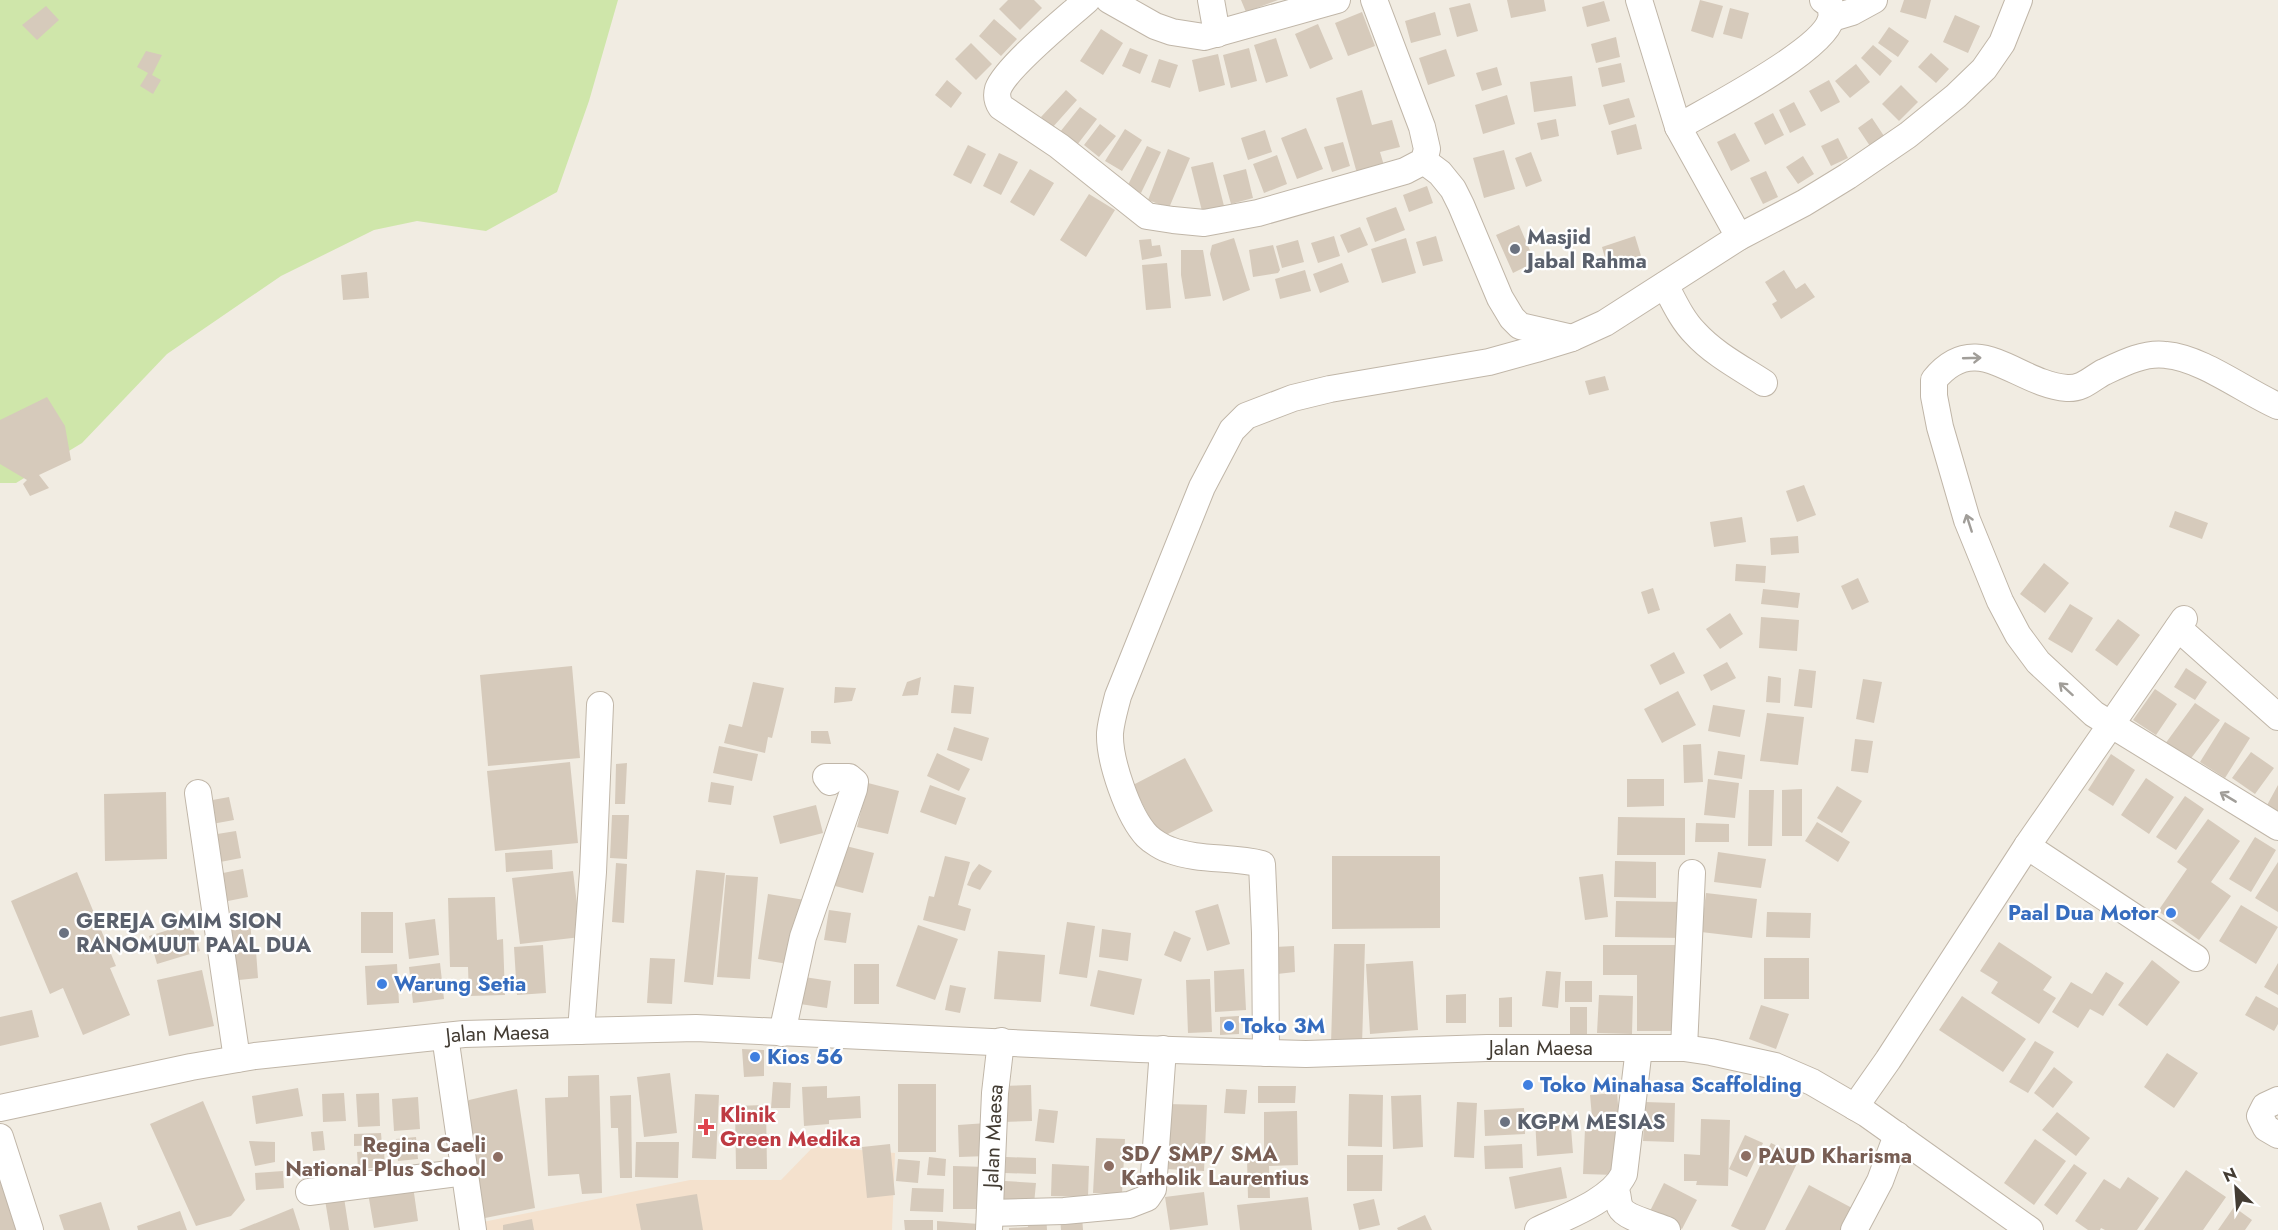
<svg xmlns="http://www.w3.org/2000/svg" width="2278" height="1230" font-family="Jost,sans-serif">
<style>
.commercial{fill:#f4e1cd}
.green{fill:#cfe6aa}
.building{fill:#d6cabb}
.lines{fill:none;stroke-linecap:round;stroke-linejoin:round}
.minor-casing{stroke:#c0b6a8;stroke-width:28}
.minor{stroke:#fff;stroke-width:26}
.oneway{stroke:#a19e99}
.worship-dot{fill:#6b7280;stroke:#fff;stroke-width:2}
.shop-dot{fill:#3f7fe0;stroke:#fff;stroke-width:2}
.health-dot{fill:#e0444e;stroke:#fff;stroke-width:2}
.education-dot{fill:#8d6e63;stroke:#fff;stroke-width:2}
.labels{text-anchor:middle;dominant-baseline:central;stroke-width:4.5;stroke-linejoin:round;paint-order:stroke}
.worship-label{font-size:21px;font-weight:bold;fill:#5b616d;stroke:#fff;text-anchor:start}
.shop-label{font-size:21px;font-weight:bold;fill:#366cbe;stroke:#fff;text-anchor:start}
.street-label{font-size:21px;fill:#433c33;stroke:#fff}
.health-label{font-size:21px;font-weight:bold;fill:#be3a42;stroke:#fff;text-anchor:start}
.education-label{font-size:21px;font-weight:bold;fill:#785e54;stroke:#fff;text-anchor:start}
</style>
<rect width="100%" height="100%" fill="#f1ece2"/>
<!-- commercial -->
<path class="commercial" d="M814,1146l81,7 -3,77h-407l-2,-8 207,-42h91z"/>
<!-- green -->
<path class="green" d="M0,0h618l-29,101 -32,91 -71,39 -69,-10 -43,9 -93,46 -114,78 -85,89 -66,40h-16z"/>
<!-- building -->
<path class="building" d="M1008,0h26l8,8 -22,22 -21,-21z
M1241,0h37l-32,12z
M1507,0h37l2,11 -35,7z
M1700,0l23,6 -10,32 -22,-7z
M1904,0h27l-5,19 -26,-7z
M1604,1l6,20 -23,6 -5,-20z
M1470,3l8,28 -21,6 -8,-29z
M46,6l13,14 -22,20 -15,-15z
M1730,8l19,5 -7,26 -19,-5z
M1362,12l13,34 -27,10 -13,-33z
M1435,12l6,23 -30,8 -6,-22z
M1955,15l25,11 -12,27 -25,-11z
M994,19l23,20 -16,17 -22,-20z
M1318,24l15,35 -23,10 -15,-35z
M1889,27l20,14 -11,16 -20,-14z
M1101,29l22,14 -20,32 -23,-14z
M1616,37l4,20 -24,6 -5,-19z
M1276,38l12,38 -22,7 -12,-38z
M971,43l21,21 -16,16 -21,-21z
M1873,45l19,16 -12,15 -19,-18z
M1130,48l18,7 -8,19 -18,-8z
M1249,48l8,33 -26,7 -8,-33z
M1446,49l9,27 -27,9 -9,-27z
M146,51l16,4 -10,20 9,5 -8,14 -13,-8 8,-13 -11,-6z
M1931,53l18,16 -13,14 -18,-16z
M1218,54l7,31 -26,7 -7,-32z
M1159,59l19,6 -8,23 -19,-6z
M1621,63l4,19 -23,5 -4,-19z
M1856,64l14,18 -20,16 -15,-17z
M1497,67l5,18 -20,6 -6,-18z
M1572,76l4,30 -42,6 -4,-30z
M947,80l15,13 -11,15 -16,-13z
M1829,80l11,22 -19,10 -12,-21z
M1901,85l17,17 -19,19 -17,-17z
M1066,90l11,10 -25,28 -11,-11z
M1362,90l10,35 20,-5 8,27 -20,5 5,17 -27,8 -22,-79z
M1507,95l8,29 -32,10 -8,-29z
M1629,98l6,19 -26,8 -6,-20z
M1794,102l12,23 -16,8 -11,-23z
M1080,107l17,12 -20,26 -17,-13z
M1773,113l11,22 -19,10 -11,-22z
M1872,118l12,18 -14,10 -12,-18z
M1556,119l3,17 -18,4 -4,-17z
M1100,124l16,12 -17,21 -15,-12z
M1636,124l6,25 -25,6 -6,-24z
M1306,128l17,41 -26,10 -16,-41z
M1125,129l17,11 -20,31 -17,-10z
M1265,130l7,22 -24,8 -7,-22z
M1735,133l15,28 -19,10 -14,-29z
M1838,138l10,20 -17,8 -10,-20z
M1343,142l7,24 -18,6 -8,-25z
M968,145l18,9 -15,30 -18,-9z
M1147,146l14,6 -20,41 -14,-6z
M1168,149l22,9 -21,50 -21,-8z
M1504,150l11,39 -31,9 -11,-40z
M1531,152l11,29 -16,6 -11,-29z
M999,153l19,9 -17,33 -18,-9z
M1277,155l10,29 -23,9 -11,-29z
M1803,156l11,18 -16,10 -12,-17z
M1213,162l11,44 -22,5 -11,-44z
M1030,169l24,14 -20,33 -24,-14z
M1246,169l7,29 -22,6 -8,-29z
M1766,171l12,26 -15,7 -13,-26z
M1427,186l6,17 -24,9 -6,-17z
M1089,194l26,16 -29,47 -26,-17z
M1396,207l9,23 -30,12 -9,-24z
M1519,225l16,37 -22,11 -17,-38z
M1360,227l8,18 -20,8 -8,-18z
M1334,236l6,20 -22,7 -7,-20z
M1436,236l7,25 -20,5 -7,-24z
M1635,236l7,23 -34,10 -6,-22z
M1234,238l16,52 -27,11 -13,-47 2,-9z
M1406,238l10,35 -34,10 -11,-34z
M1151,239l1,7 8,-1 2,11 -20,4 -3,-20z
M1298,240l6,22 -22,6 -6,-22z
M1273,245l7,25 -2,3 -25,4 -4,-27z
M1181,250h22l8,46 -26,3 -4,-24z
M1167,263l4,45 -25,2 -4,-45z
M1342,263l7,19 -29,11 -7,-19z
M1305,270l6,21 -31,8 -5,-20z
M1784,270l12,19 9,-6 10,14 -34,22 -9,-15 5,-3 -12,-19z
M367,272l2,26 -26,2 -2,-25z
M1605,376l4,14 -20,5 -4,-14z
M47,397l18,29 6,34 -32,15 10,13 -19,8 -7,-12 4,-4 -27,-16v-44z
M1804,485l12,30 -19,7 -11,-31z
M2175,511l33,12 -6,16 -33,-12z
M1742,517l4,25 -32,5 -4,-25z
M1798,536l1,17 -28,2 -1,-17z
M2044,563l25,20 -24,30 -25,-19z
M1736,564l30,2 -1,17 -30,-2z
M1858,578l11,24 -17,8 -11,-24z
M1653,588l7,22 -12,4 -7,-22z
M1763,589l37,4 -2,15 -37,-4z
M2070,604l23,14 -21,35 -24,-14z
M1730,613l13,21 -23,15 -14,-20z
M1761,617l38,3 -2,31 -38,-3z
M2118,619l22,16 -23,31 -22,-16z
M1674,652l11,21 -25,12 -10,-20z
M1727,662l9,16 -25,13 -8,-16z
M572,666l8,92 -92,8 -8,-91z
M2186,668l21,14 -12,18 -21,-13z
M1799,669l17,2 -4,37 -18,-2z
M1768,676l13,2 -1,25 -14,-1z
M921,677l-3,18 -16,1 5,-14z
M1863,679l19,3 -8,41 -18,-4z
M753,682l31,6 -12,50 -4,-1 -3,16 -41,-10 5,-19 13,3z
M954,685l20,2 -3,27 -20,-1z
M835,687l21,1 -4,13 -18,2z
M2155,689l22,15 -21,31 -23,-15z
M1678,691l18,34 -34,18 -18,-34z
M2195,703l25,17 -31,41 -24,-17z
M1713,705l32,5 -5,27 -32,-6z
M1767,713l37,4 -6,48 -38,-4z
M2225,722l25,16 -25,40 -25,-16z
M954,727l35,11 -7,23 -35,-11z
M811,731h17l3,13 -20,-1z
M1855,739l18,2 -5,32 -17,-2z
M1701,744l2,38 -19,1 -1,-38z
M719,746l39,8 -6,27 -39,-8z
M1718,751l27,4 -3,24 -28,-4z
M2251,752l23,16 -19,26 -23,-16z
M937,753l33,16 -11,22 -32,-15z
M2111,754l24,16 -22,36 -25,-16z
M1185,758l28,53 -53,27 -27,-53z
M570,762l8,81 -83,8 -8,-80z
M627,763l-2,41h-10l1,-40z
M2146,778l28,19 -25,37 -28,-19z
M1627,779h37v27l-37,1z
M1708,779l31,4 -4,35 -31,-3z
M711,782l23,4 -3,19 -23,-3z
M868,783l31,8 -11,43 -31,-7z
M930,785l36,13 -10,27 -36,-13z
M2278,785v29l-12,-7z
M1837,786l25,15 -20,32 -25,-15z
M1802,789v47h-20v-46z
M1749,790h25l-2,56h-24z
M166,792l1,67 -62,2 -1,-67z
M2185,796l19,13 -28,41 -20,-13z
M229,797l5,23 -22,4 -5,-23z
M816,805l7,28 -43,11 -7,-28z
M612,815h17l-2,44 -17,-1z
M1618,817l67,1v37h-68z
M2208,819l32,22 -29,41 20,14 -32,44 -41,-29 29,-42 -10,-7z
M1817,822l33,20 -12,20 -33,-21z
M1696,823l33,1v18h-34z
M236,831l5,27 -26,5 -4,-28z
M2255,837l21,13 -25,42 -22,-13z
M846,846l28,7 -11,40 -28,-7z
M552,850l1,19 -47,3 -1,-19z
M1718,852l48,7 -5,29 -47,-6z
M945,856l25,6 -12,43 13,4 -6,22 -42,-11 6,-24 5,1z
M1332,856h108v72l-108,1z
M1615,861l41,1v36l-42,-1z
M2278,862v50l-23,-14z
M616,863l11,1 -3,59 -12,-1z
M979,864l13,7 -12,19 -13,-5 5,-12z
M243,869l5,28 -25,5 -5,-28z
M696,870l29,3 -12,112 -29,-3z
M573,871l8,66 -61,7 -8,-66z
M77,872l39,94 -6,2 20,47 -47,20 -20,-47 -13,6 -39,-93z
M1603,874l5,43 -23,3 -6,-43z
M726,875l32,2 -8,102 -33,-2z
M1706,893l51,6 -5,39 -51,-6z
M768,894l37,6 -11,65 -36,-6z
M495,897l2,43 6,-1 2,56 -36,1 -1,-29h-18l-2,-69z
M1616,901l68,1v36l-69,-1z
M1218,904l12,40 -23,7 -12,-40z
M2241,905l37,22 -22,37 -37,-23z
M829,910l22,3 -5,30 -22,-3z
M249,912l3,31 -24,2 -3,-31z
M361,912h32v41h-32z
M1767,912l44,1 -1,25 -44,-1z
M435,919l4,36 -30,4 -4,-36z
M1067,922l28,4 -8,52 -28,-4z
M191,923l9,28 -43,13 -8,-28z
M918,925l40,14 -23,61 -39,-14z
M1102,929l29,4 -3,28 -29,-4z
M1174,931l17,7 -10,24 -17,-7z
M1999,942l53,35 -9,13 13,8 -17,26 -48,-31 7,-11 -18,-11z
M1334,944h31l-3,101 -31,-1z
M543,945l3,48 -29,2 -3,-48z
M1603,945h79l-3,86h-42v-56h-34z
M1294,946l1,26 -18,2 -2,-27z
M256,951l2,27 -29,3 -2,-27z
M998,951l47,4 -4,47 -47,-3z
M650,958l25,1 -3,45 -25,-1z
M1764,958h45v41h-45z
M2152,960l28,22 -33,44 -29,-21z
M1413,961l5,69 -48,4 -4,-70z
M440,963l4,36 -31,4 -4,-36z
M2278,963v32l-14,-8z
M397,964l2,39 -32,2 -2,-39z
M854,964h25v40h-25z
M1244,969l2,41 -31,2 -1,-41z
M202,970l12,56 -45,10 -12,-56z
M1098,970l44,9 -8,36 -44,-9z
M1546,971l15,1 -3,36 -16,-2z
M2106,972l18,11 -21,33 -13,-7 -12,19 -26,-16 19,-30 21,12z
M804,977l27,4 -4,27 -27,-4z
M1210,979l2,53 -24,1 -2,-53z
M1565,981h27v21h-27z
M950,985l16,3 -6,25 -15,-3z
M1466,994v29h-20v-28z
M1599,995l34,1 -1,38 -35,-1z
M1962,996l64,43 -23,33 -64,-42z
M2256,996l22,12v16l-4,7 -29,-16z
M1512,997v30h-13v-29z
M1761,1005l28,9 -13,35 -27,-10z
M1570,1007h17v27h-17z
M32,1010l7,27 -39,9v-29z
M1239,1016v18l-19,1v-18z
M2035,1041l19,11 -26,41 -19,-11z
M742,1049l22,1v26l-20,1z
M2167,1053l31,20 -24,35 -30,-21z
M2054,1067l19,15 -20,26 -19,-15z
M670,1073l7,60 -33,4 -7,-60z
M599,1075l3,118 -20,1 -3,-20 -31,2 -3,-78 23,-1v-21z
M773,1082l18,1 -1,25h-19z
M898,1084h38v68h-38z
M1031,1085l1,36 -30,1 -1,-36z
M827,1086v12l33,-2 1,22 -32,2v4l-25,2 -2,-39z
M1258,1086h38l-1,17h-37z
M298,1088l5,28 -47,8 -4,-28z
M517,1089l18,119 -60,12 -12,-114 6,-6z
M1226,1089l21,1 -2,24 -21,-1z
M344,1093l2,28 -23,1 -1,-28z
M379,1093l1,33 -22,1 -2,-33z
M1617,1093l2,23 -27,1 -2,-22z
M695,1094l24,1 -3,64 -24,-1z
M1349,1094l34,1 -1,52 -34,-1z
M631,1095l1,83h-12l-2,-50h-7l-1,-32z
M1421,1095l2,52 -30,2 -2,-53z
M418,1097l2,32 -26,2 -2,-32z
M203,1101l42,99 -14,16 -35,10 -46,-102z
M1457,1102l20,1 -3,55 -20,-1z
M1645,1102l30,1 -1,39 -31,-1z
M1167,1104l40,1 -3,66 -39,-2z
M766,1105l1,64h-31l-1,-63z
M1524,1108l1,26 -40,2 -1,-26z
M1039,1109l19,2 -4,32 -19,-2z
M1297,1111l1,54 -29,1 1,32h-22l-1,-40h17v-46z
M2057,1112l33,26 -14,18 -34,-26z
M1570,1115l3,38 -36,3 -2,-38z
M1701,1119l29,1 -2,66 -32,-1 1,-4h-13v-27l16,1z
M987,1123l1,33 -29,1 -1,-32z
M1585,1129l32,1 -2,45 -32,-1z
M323,1131l2,19 -12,1 -2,-19z
M381,1133l1,12 -28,1v-12z
M1745,1135l18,8 -16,34 -18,-8z
M416,1137l2,22 -20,2 -2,-22z
M1096,1138l29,1 -3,55 -29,-1z
M2035,1139l31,22 -32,44 -30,-22z
M249,1141l26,1v20l-20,4z
M636,1142h43l-1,36 -43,-1z
M1771,1143l29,14 -35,73h-25l-9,-4z
M890,1144l5,51 -28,3 -5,-51z
M1522,1144l1,24 -38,1 -1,-23z
M384,1150l1,17 -27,2 -1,-17z
M1347,1155h36l-1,36h-35z
M929,1157l17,2 -1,17 -18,-1z
M1006,1157l30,1v16l-31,-1z
M0,1159l24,71h-24z
M898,1159l22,2 -2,22 -22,-2z
M1052,1164l37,2 -1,31 -37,-1z
M2074,1164l13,9 -30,42 -13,-10z
M953,1166l34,1 -1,42h-33z
M1561,1167l6,31 -52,11 -6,-32z
M2186,1170l40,27 -23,33h-59z
M283,1171l1,17 -28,2 -1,-17z
M2128,1177l31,21 -22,32h-32l-4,-2 -1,2h-12l-13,-9 29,-42 16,10z
M1005,1181l31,2 -2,21 -31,-3z
M1664,1183l33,17 -15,29 -33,-16z
M1809,1185l43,23 -12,22h-55z
M413,1186l5,35 -44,7 -6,-35z
M912,1188l32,1 -1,23 -33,-1z
M343,1191l6,39h-19l-6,-36z
M1204,1192l4,33 -38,5 -5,-33z
M697,1194l6,36h-62l-5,-26z
M1308,1197l4,33h-72l-3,-25z
M1374,1199l6,26 -21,5 -6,-26z
M101,1202l9,28h-46l-5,-15z
M2234,1207l18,13 -7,10h-27z
M293,1208l7,22h-61z
M180,1211l7,19h-49l-1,-4z
M1046,1212l1,18h-38v-2l19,-1 -1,-14z
M1425,1215l7,15h-34l-1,-2z
M1082,1216l1,14h-22l-1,-13z
M532,1219l2,11h-31v-5z
M904,1220h29v10h-28z
M937,1221l42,3v6h-42z"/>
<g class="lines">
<defs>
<g id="minor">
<path d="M1087,0c-20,18 -81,67 -89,89 -2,7 -1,12 3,18l58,39 88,70 26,4 31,3 54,-10 147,-42 19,-10 3,-12 -5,-22 -48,-127"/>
<path d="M1109,0l46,26 17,6 32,5 133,-37"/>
<path d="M1211,0l6,34"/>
<path d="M1639,0l39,127 61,110"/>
<path d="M1832,18l20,-6 22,-12"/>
<path d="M1678,127c31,-18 145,-76 153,-108 1,-4 0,-10 -1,-14l-7,-5"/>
<path d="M1424,161l16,12 13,16 8,16 39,93 12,20 8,8 52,12"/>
<path d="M1665,285c9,17 17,35 30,48 19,21 46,35 69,50"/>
<path d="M2278,406c-34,-15 -76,-48 -112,-51 -21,-3 -43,8 -62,17 -12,6 -21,17 -37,16 -51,-4 -90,-61 -133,-8v16l6,31 27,93 33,81 18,34 20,27 56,52 184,113"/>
<path d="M2178,628l100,89"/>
<path d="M198,793l39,266"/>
<path d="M2027,846l169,112"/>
<path d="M581,1031l12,-159 7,-167"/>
<path d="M782,1033l21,-96 51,-148 1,-7 -6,-5h-23l4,5"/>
<path d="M445,1036l28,194"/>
<path d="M1684,1048l8,-175"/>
<path d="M1266,1053l-1,-120 -3,-69c-30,-8 -63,-3 -92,-14 -7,-2 -18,-9 -23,-14 -19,-20 -38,-76 -37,-103 1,-12 5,-25 8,-37l84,-209 30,-57 14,-14 47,-18 37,-9 159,-27 47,-13 36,-11 33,-15 134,-86 65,-34 44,-27 60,-41 48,-39 28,-27 18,-26 17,-43"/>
<path d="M2278,1100l-13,6 -5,10 6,12 12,7"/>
<path d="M1855,1107l33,-47 139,-214 157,-227"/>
<path id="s1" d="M0,1108l191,-41 64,-11 209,-22 232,-6 443,21 167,5 181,-6h197l27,4 64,14 37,16 55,32 163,116"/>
<path d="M0,1137l30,93"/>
<path d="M1615,1189c4,6 2,12 5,18 5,11 36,18 47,23"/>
<path d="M309,1192l156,-20"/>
<path d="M990,1213l74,-2 65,-6 18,-7 6,-9 10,-140"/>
<path id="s2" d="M989,1230l6,-137 6,-52"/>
<path d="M1538,1230c27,-13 73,-29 86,-56l15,-126"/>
<path d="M1854,1230l26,-49 17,-46"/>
</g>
</defs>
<!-- minor casing -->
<use href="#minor" class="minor-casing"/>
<!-- minor -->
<use href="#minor" class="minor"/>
</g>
<!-- one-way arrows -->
<defs><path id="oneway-shaft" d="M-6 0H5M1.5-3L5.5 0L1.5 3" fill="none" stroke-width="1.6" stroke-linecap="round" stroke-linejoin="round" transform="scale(1.5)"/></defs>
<g class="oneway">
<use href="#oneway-shaft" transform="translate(1972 358) rotate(-2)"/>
<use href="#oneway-shaft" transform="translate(1969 523) rotate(-108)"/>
<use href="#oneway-shaft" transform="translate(2066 689) rotate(-138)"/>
<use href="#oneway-shaft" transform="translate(2228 797) rotate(-149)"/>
</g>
<!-- markers -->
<g class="worship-dot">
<circle cx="1515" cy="249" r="6"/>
<circle cx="64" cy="933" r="6"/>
<circle cx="1505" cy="1122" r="6"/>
</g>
<g class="shop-dot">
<circle cx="2171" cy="913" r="6"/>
<circle cx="382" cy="984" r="6"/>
<circle cx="1229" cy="1026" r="6"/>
<circle cx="755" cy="1057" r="6"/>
<circle cx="1528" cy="1085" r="6"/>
</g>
<path class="health-dot" d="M703 1118h6v6h6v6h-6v6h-6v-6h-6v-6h6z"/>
<g class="education-dot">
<circle cx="1746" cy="1156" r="6"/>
<circle cx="498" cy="1157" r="6"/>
<circle cx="1109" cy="1166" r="6"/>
</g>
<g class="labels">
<!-- worship labels -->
<g class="worship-label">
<text x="1527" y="237">Masjid<tspan x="1527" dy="24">Jabal Rahma</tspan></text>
<text x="76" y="921">GEREJA GMIM SION<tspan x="76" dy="24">RANOMUUT PAAL DUA</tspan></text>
<text x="1517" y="1122">KGPM MESIAS</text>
</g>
<!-- shop labels -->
<g class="shop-label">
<text x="2159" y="913" text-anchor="end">Paal Dua Motor</text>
<text x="394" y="984">Warung Setia</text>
<text x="1241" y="1026">Toko 3M</text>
<text x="767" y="1057">Kios 56</text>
<text x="1540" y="1085">Toko Minahasa Scaffolding</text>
</g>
<!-- street labels -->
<g class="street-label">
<text stroke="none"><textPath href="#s1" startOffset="504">Jalan Maesa</textPath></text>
<text stroke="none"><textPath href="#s1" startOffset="1548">Jalan Maesa</textPath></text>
<text stroke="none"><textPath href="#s2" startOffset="94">Jalan Maesa</textPath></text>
</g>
<!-- health labels -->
<g class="health-label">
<text x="720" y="1115">Klinik<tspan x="720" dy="24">Green Medika</tspan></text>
</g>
<!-- education labels -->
<g class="education-label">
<text x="486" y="1145" text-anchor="end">Regina Caeli<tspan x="486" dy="24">National Plus School</tspan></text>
<text x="1121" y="1154">SD/ SMP/ SMA<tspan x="1121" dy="24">Katholik Laurentius</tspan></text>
<text x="1758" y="1156">PAUD Kharisma</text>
</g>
</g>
<!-- north arrow -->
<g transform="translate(2236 1188) rotate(335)" stroke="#ffffff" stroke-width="4.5" paint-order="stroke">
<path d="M0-4.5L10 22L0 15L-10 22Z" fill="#433c33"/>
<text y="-9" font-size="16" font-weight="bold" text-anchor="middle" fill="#433c33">N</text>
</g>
</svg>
